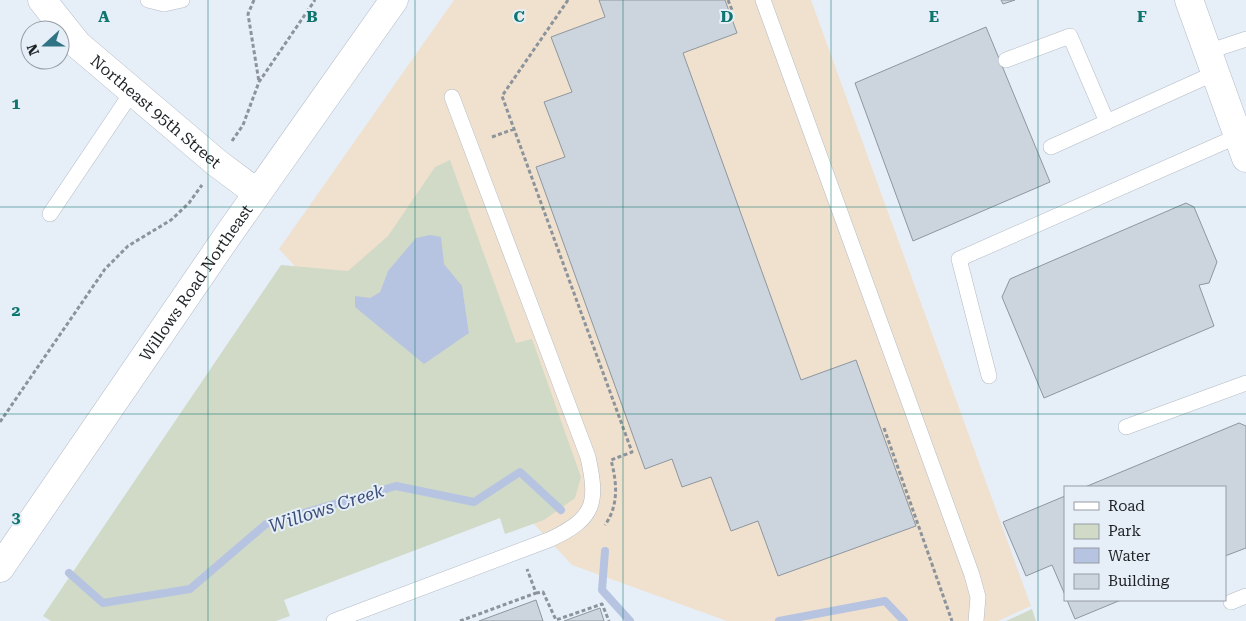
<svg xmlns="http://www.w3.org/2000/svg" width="1246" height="621" font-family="'Roboto Serif',serif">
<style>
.industrial{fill:#f0e1ce}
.green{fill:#d1dac7;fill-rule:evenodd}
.water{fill:#b6c4e1}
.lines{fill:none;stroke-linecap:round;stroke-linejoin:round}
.stream{stroke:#b6c4e1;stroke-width:8}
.building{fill:#ccd4de;stroke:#8e969f}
.service-casing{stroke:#b3bbc5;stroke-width:16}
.minor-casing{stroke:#b3bbc5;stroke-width:29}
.secondary-casing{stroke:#b3bbc5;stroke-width:29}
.path{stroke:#8d939a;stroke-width:3;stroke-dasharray:4 2.5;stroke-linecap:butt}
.service{stroke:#fff;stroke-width:15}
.minor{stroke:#fff;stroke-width:28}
.secondary{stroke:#fff;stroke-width:28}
.grid{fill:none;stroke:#0f766e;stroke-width:1;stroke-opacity:0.55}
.labels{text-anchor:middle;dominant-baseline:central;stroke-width:4;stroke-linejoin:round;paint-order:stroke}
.street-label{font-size:16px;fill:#1f2225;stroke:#e6eef8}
.water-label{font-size:18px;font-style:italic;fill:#3c4f79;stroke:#e6eef8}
.grid-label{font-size:16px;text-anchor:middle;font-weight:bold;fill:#0f766e;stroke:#e6eef8;stroke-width:4;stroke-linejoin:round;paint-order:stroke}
</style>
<rect width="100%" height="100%" fill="#e6eef8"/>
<!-- industrial -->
<path class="industrial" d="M454,0h357l220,606 -33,15h-271l-155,-56 -293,-316z"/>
<!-- green -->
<path class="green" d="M450,160l66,183 16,-4 49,138 -6,21 -31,22 -39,14 -5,-16 -216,82 6,16 -14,5h-225l-8,-5 238,-351 67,6 40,-35 47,-69zM444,264l18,23 7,46 -99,-35 10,-6 8,-21z
M1032,609l4,12h-30z"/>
<!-- water -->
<path class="water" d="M430,235l11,2 3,27 18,22 7,47 -45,31 -69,-57v-11l15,2 10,-6 8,-21 28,-33z"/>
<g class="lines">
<!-- stream -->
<path class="stream" d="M605,551l-3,39 28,31
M69,573l34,30 87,-14 76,-65 130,-38 78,16 46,-30 41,38
M779,621l106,-20 19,20"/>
</g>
<!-- building -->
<path class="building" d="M599,0h126l12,33 -54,20 118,327 55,-20 60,166 -138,50 -20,-55 -27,10 -20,-54 -29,10 -10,-28 -27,10 -109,-302 29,-10 -21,-55 28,-10 -21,-55 54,-20z
M1001,0h14l-12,4z
M986,27l64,155 -137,59 -58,-158z
M1186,203l8,4 23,55 -8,21 -10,2 15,41 -170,72 -42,-101 8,-18z
M1239,423l7,3v122l-21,8v-69h-140z
M1065,496v99l-13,-30 -26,11 -23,-54z
M536,600l7,21h-64z
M1067,600h54l-46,19z
M600,608l4,13h-40z"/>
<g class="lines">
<defs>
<path id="service" d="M148,0l16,4 18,-4
M763,0l209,575 6,22 -2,24
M1207,52l39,-13
M1006,60l64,-24 37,86
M1051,147l164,-74
M50,214l82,-122
M989,376l-30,-117 279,-123
M1126,427l120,-44
M1231,602l15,-6
M334,621l217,-82c44,-21 47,-36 37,-82l-136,-360"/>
<g id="minor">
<path id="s1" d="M42,0l36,45 139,118 40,30"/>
<path d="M1189,0l57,158"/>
</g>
<g id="secondary">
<path id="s2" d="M0,568l228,-333 166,-235"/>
</g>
</defs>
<!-- service casing -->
<use href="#service" class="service-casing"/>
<!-- minor casing -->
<use href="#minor" class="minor-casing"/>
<!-- secondary casing -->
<use href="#secondary" class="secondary-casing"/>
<!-- path -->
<path class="path" d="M254,0l-6,14 11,68
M568,0l-66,96 130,356 -21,8c6,23 8,45 -6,65
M728,0l4,10
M492,137l22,-8
M232,141l11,-16 16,-43 56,-82
M0,422l105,-153 23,-23 43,-26 18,-17 13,-18
M884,428l68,193
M536,593l7,-1 13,28 46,-16 7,17
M460,621l76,-28 -9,-24"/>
<!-- service -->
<use href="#service" class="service"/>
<!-- minor -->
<use href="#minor" class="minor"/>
<!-- secondary -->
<use href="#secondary" class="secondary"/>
</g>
<!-- grid -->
<path class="grid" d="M208,0v621M415,0v621M623,0v621M831,0v621M1038,0v621M0,207h1246M0,414h1246"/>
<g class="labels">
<!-- street labels -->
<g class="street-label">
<text stroke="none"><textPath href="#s1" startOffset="160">Northeast 95th Street</textPath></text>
<text stroke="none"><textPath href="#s2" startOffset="346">Willows Road Northeast</textPath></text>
</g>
<!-- water labels -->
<g class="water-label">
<text transform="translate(326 508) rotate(-18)">Willows Creek</text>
</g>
</g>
<g class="grid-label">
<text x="104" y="22">A</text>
<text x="312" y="22">B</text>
<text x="519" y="22">C</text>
<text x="727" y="22">D</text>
<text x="934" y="22">E</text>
<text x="1142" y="22">F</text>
<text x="16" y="109">1</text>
<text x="16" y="316">2</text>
<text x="16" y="523">3</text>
</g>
<!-- legend -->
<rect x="1064" y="486" width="162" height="115" fill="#e6eef8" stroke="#969ca4"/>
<rect x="1074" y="502" width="25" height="8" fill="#ffffff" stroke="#969ca4"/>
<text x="1108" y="511" font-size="15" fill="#1f2225">Road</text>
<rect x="1074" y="524" width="25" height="15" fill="#d1dac7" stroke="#969ca4"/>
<text x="1108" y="536" font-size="15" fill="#1f2225">Park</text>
<rect x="1074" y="548" width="25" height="15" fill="#b6c4e1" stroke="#969ca4"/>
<text x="1108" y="561" font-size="15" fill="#1f2225">Water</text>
<rect x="1074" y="574" width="25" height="15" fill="#ccd4de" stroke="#969ca4"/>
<text x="1108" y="586" font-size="15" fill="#1f2225">Building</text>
<!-- north arrow -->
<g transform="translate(45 45) rotate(249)"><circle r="24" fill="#e6eef8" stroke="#969ca4"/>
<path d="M0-4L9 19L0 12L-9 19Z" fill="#307384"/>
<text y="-8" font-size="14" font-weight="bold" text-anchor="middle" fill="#1f2225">N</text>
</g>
</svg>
